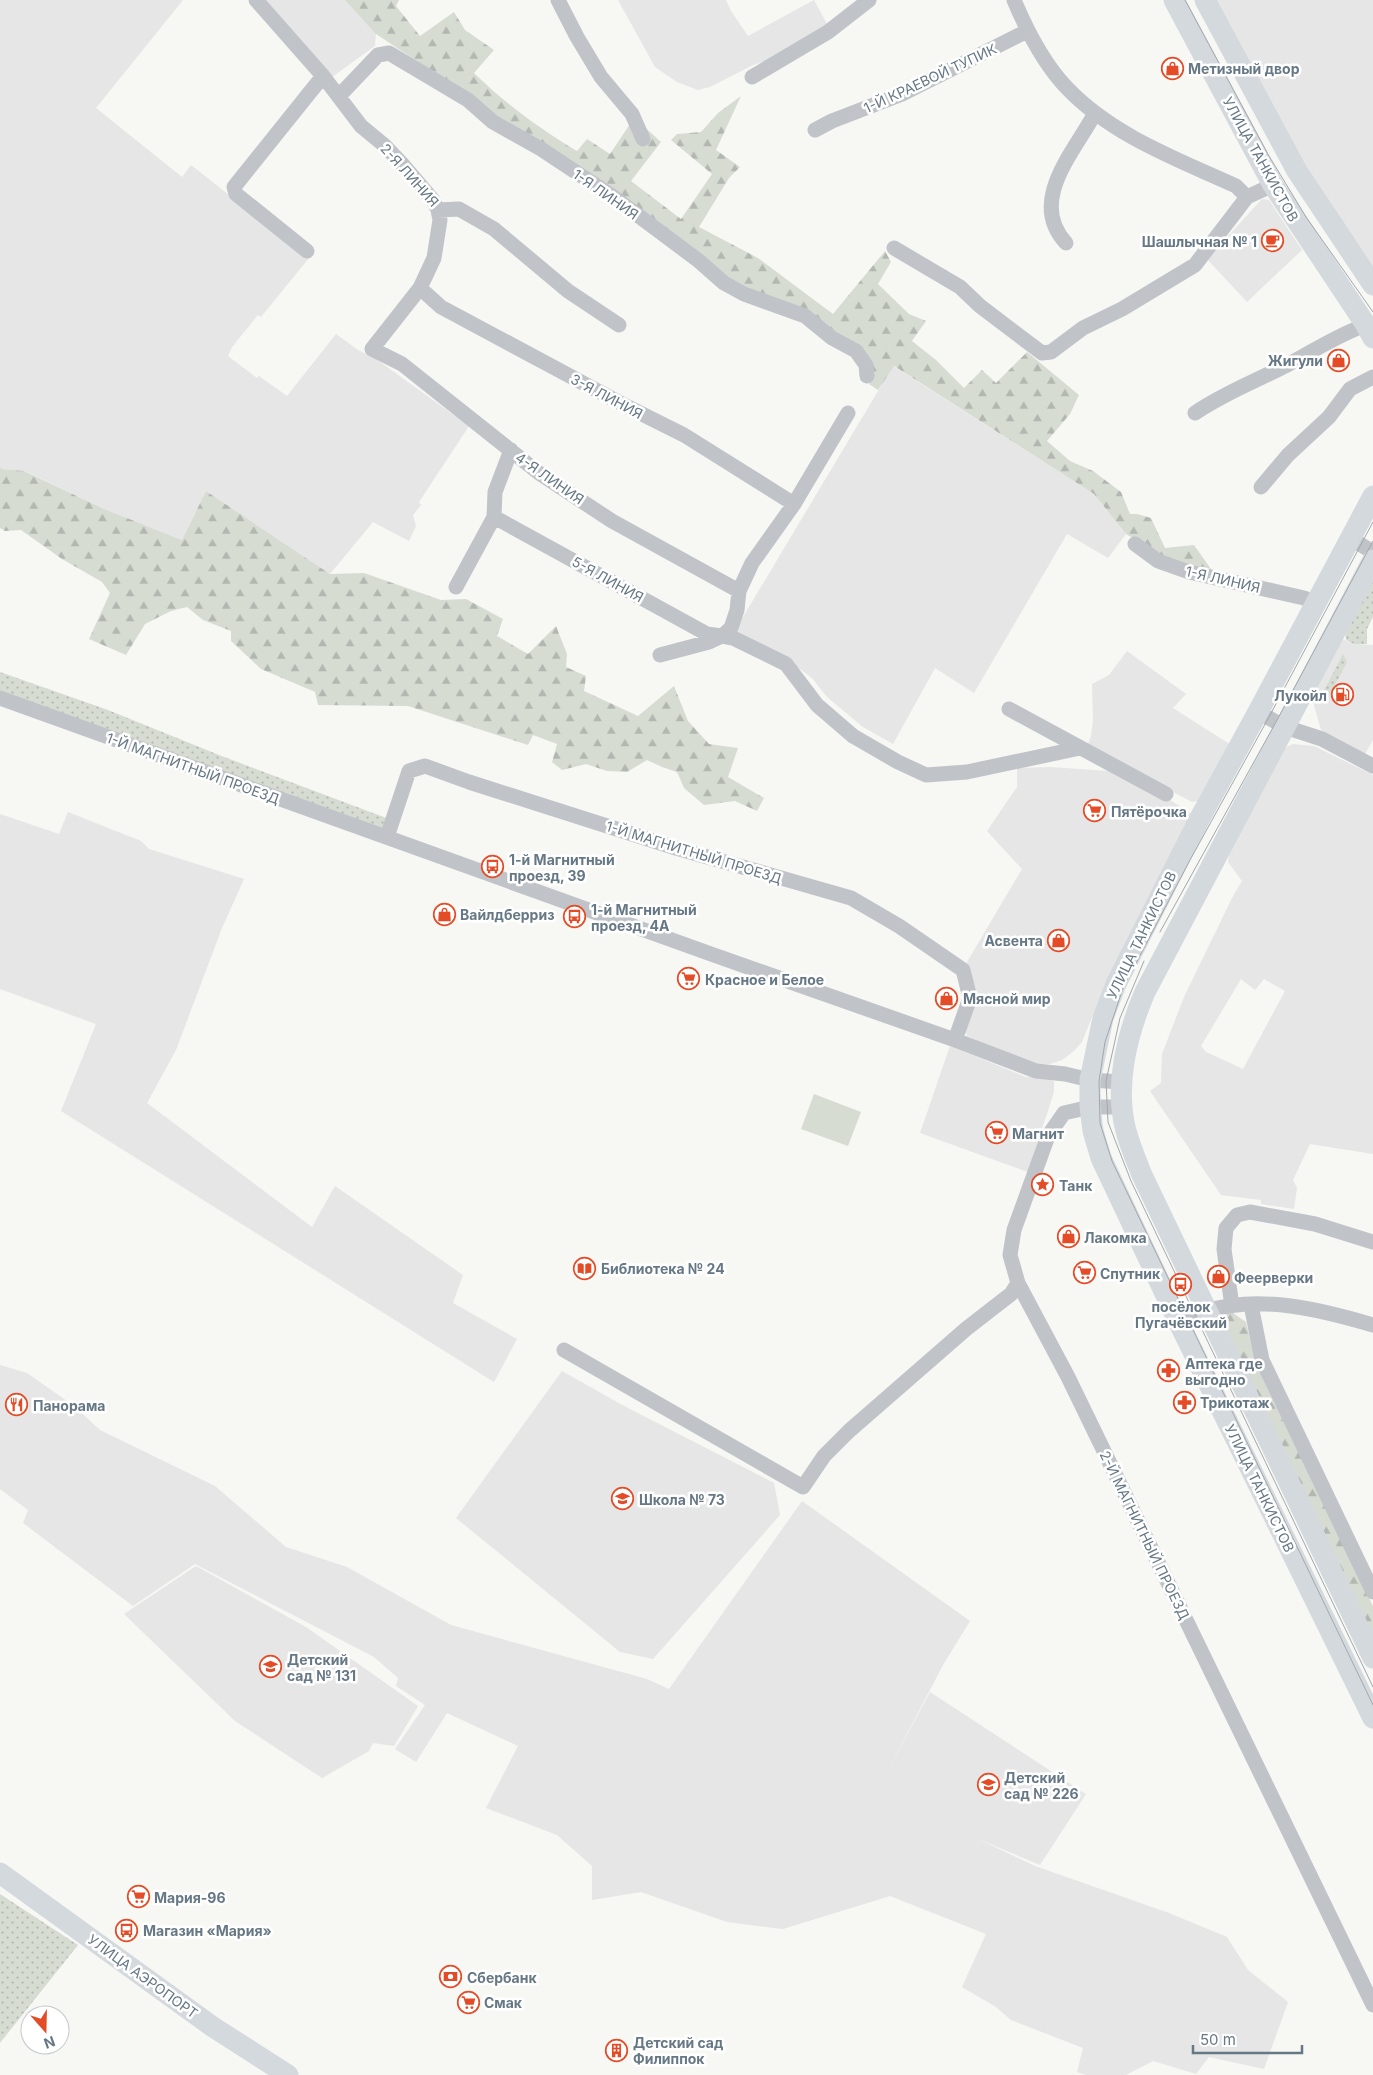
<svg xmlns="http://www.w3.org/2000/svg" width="1373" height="2075" font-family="Inter,sans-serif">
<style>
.built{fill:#e5e6e5;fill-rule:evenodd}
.grass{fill:url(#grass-dots)}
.forest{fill:url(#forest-firs)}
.green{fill:#d7dcd3}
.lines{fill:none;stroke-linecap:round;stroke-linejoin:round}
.street{stroke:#c0c4c8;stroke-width:15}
.secondary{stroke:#d4d9dd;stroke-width:21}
.tram{stroke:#a1a8ad;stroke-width:1}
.labels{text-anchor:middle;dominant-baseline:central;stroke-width:5;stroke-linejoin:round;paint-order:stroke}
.poi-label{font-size:14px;font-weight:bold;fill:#667885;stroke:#fff;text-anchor:start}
.street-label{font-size:14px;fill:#667885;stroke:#fff}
</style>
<defs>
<pattern id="grass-dots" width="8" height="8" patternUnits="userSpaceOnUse" patternTransform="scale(1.25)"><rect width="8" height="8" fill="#d7dcd3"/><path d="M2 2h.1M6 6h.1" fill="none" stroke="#b2b7b1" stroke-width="1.8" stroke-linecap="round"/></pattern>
<pattern id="forest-firs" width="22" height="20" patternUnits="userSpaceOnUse" patternTransform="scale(1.25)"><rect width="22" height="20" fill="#d7dcd3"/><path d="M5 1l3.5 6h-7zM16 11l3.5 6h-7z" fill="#b2b7b1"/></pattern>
</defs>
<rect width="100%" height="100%" fill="#f7f7f4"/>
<!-- built -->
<path class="built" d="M0,0h183l-87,108 86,69 9,-12 118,93 -48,59 -3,-2 -26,32 -4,9 29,22 2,-2 28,20 49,-62 22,16 18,9 93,67 -50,76 2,3 -8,10 3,11 -7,15 -36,-19 -43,52 -124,-83 -24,49 -80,-32 -77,-37 -23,-2 -2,-2z
M264,0h82l30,32 -1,14 -43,31z
M618,0h108l5,11 17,25 66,-36 14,26 -61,35 -14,4 -43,22 -12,3 -21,-8 -22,-15z
M1214,0h159v266l-68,-98z
M1262,199l7,1 33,50 -55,52 -40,-43z
M893,366l201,128 32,40 -18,24 -41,-24 -93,159 -39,-25 -42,76 -30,-17 -36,-30 -15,-19 -24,-18 -51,-28v-5z
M1342,639l12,5 19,1v95l-8,14 -44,-24 -9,-32z
M1127,651l59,43 -13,14 58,37 -29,55 -10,2 -105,-55 4,-11 2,-16 -1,-36 17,-9z
M1293,744l21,2 59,29v379l-63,-10 -17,36 4,8 -3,21 -33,-5v-4l-40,-5 -71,-104 11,-8 1,-29 22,-57 48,-99 10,-17 -14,-19 1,-9 57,-106zM1241,979l14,11 9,-11 21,12 -42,78 -37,-17 -5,-6z
M1050,767l59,4 55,25 28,18 -85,166 -25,62 -8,9 -12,9 -12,4 -16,2 -67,-30 -3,-9 10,-30 -7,-35 55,-93 -35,-38 30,-44v-19z
M68,812l73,29 8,8 95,30 -22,49 -46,122 -29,53 165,124 23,-41 128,89 -10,28 64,36 -23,43 -433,-271 35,-87 -96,-35v-175l59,20z
M950,1046l76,31 22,-1 6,6v10l-26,80 -108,-39z
M0,1365l27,8 47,33 26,24 115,56 71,61 61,20 104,58 196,54 22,10 133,-188 168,120 -27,44 -58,111 45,-84 156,102 -46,71 -64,-27 59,28 134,47 58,24 21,33 40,32 -24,67 -55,-12 -13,17 -43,-13 -27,14h-40l-9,-3 6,-24 -72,-28 -15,-13 -34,-20 24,-53 -96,-38 -107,33 -56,-7 -86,-30 -49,8v-34l-35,-31 -71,-27 32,-62 -71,-33 -31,49 -21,-13 30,-44 -29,-19 2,-8 -24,-21 -179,-93 -62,42 -110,-83 5,-13 -28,-21z
M562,1371l62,35 150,77 6,32 -127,144 -33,-7 -164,-134z
M196,1566l110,61 112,79 -24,40 -21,-3 -4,8 -47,27 -87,-57 -111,-107z"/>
<!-- grass -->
<path class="grass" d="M1373,580v37l-6,12v15h-13l-8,-4 -1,-9z
M1343,654l4,8 -20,38 -9,2z
M0,672l108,38 111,45 170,64 -7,10 -382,-136z
M0,1894l78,51 -78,98z"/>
<!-- forest -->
<path class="forest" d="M345,0h54l-3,6 24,30 34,-24 11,18 29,20 -20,23c33,32 65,55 103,78l10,-12 23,15 20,-30 8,-3 23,21 -30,39 50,38 31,-45 -41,-34 6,-6 24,-2 17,-19 23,-17 -25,54 24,17 -11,11 -30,49 59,31 75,56 52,-63 6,11 -13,22 31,30 17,7 -14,20 24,19 28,28 18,-18 14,13 31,-31 52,43 -9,19 -23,27 23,20 23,10 28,21 9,22h7l14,4 14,30 29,-3 17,24 -25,-4 -25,-10 -35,-21 -32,-40 -200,-128 -16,24 -9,-6 5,-10 -3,-11 -127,-75 -250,-169 -29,-26 -89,-59z
M0,467l2,2 22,2 78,37 80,32 24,-49 124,83 34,-1 77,27 25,-1 37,20 -6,17 31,18 28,-28 11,28 -1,13 20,9 -2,15 54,25 36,-30 14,35 21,23 29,4 -10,29 36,21 -7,13 -22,-10 -31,4 -20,-17 -7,-16 -15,-5 -15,-7 -20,12 -20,-1 -21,-7 -24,6 -10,-8 5,-18 -24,-9 -5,10 -120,-39 -90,-1 -3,-13 -54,-23 -30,-28v-10l-28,-11 -16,-13 -16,4 -26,13 -19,31 -37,-16 21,-46 -8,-11 -40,-23 -41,-29 -16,1 -5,-3z
M1226,1313h7l13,9 10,41 14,31 103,212v30l-151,-317z"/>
<!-- green -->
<path class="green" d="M814,1094l47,18 -13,34 -47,-17z"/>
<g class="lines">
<!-- street -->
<path class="street" d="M256,0l67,76 38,50 23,19 20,21 29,34 5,10 2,10 -6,38 -14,30 -48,61 30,15 137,109 73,48 127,70
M558,0l19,37 24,40 31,37 11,25
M1014,0c13,31 29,63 53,88 46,48 110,71 169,98l11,11
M752,77l76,-45 41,-32
M339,96l39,-41 11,-2 79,47 25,22 48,27 71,47 87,65 25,22 20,11 61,22 27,22 24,13 10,14 1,11
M815,130l17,-9 70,-27 125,-63
M438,210l21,-1 35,20 74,62 51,34
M1066,243c-39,-42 9,-92 29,-130
M894,248l66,39 20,19 62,47 9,-1 32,-24 39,-19 73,-44 52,-68 26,-12
M307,251l-71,-57 -2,-7 89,-111
M420,288l21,19 183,98 60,30 110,69
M1195,413c29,-20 61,-32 92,-48 27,-14 50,-30 79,-40
M1261,487l27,-32 41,-38 21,-28 23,-12
M494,517l213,117 15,2 9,-8 6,-18 2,-19 13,-28 42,-59 54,-91
M1350,538l23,14
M1135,544l23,17 31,11 115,26 12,5
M456,587l38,-70 1,-25 16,-42
M660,655l49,-13 13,-6 11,2 53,26 31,41 36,31 45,26 28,13 41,-3 113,-24
M0,698l711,256 244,86 81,31 29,3 25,6 32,2
M1009,709l157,85
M1258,712l27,15 37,12 51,27
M387,837l22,-66 16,-5 44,16 207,66 175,50 48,28 64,44 7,28 -15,42
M1121,1107h-31l-26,6 -16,23 -34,94 -4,25 8,28 50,94 305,628
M1251,1305l11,55 111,232
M1232,1306l-8,-57 2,-21 11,-13 13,-3 65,12 58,18
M1179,1323c9,-4 19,-9 28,-12 53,-17 115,-1 166,14
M564,1350l239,137 21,-31 25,-25 117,-102 45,-35 7,-11"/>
<!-- secondary -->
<path class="secondary" d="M1174,0l99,185 93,140 7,13
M1205,0l92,171 76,114
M1373,496l-115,216 -57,104 -85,168 -13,34 -13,62v27l3,24 8,27 78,165 194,395
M1373,560l-228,432c-18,42 -31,94 -19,139 4,15 10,29 16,44l231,483
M0,1873l213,154 75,48"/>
<!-- tram -->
<path class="tram" d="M1185,0l84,156 37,61 67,95
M1373,522l-104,195 -79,143 -67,128 -18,54 -6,39 1,42 12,38 261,544
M1160,932l116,-210 97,-181
M1144,961l-24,57 -14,63 2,41 23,59 242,506"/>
</g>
<!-- icons -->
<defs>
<symbol id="shop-ring" viewBox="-11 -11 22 22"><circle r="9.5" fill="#fff" stroke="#e44c27" stroke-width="1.5"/><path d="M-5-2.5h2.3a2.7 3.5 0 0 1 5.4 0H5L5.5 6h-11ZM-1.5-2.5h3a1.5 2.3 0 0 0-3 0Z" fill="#e44c27"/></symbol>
<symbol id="cafe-ring" viewBox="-11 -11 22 22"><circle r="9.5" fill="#fff" stroke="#e44c27" stroke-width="1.5"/><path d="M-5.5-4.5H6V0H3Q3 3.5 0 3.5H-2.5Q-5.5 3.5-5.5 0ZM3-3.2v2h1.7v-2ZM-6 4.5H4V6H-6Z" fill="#e44c27"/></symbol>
<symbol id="fuel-ring" viewBox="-11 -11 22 22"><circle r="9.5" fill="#fff" stroke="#e44c27" stroke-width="1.5"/><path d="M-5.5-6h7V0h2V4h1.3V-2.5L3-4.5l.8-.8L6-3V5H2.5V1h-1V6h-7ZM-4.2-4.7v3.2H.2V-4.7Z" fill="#e44c27"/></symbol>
<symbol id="supermarket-ring" viewBox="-11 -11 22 22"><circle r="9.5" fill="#fff" stroke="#e44c27" stroke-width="1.5"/><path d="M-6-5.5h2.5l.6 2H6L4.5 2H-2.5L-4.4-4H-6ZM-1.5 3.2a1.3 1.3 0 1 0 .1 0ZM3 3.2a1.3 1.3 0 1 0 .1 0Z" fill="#e44c27"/></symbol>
<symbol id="bus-ring" viewBox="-11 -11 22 22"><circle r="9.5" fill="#fff" stroke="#e44c27" stroke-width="1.5"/><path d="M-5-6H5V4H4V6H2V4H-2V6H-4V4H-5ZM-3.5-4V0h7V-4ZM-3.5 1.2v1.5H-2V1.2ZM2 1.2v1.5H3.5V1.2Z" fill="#e44c27"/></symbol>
<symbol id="sight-ring" viewBox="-11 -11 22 22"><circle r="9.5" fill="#fff" stroke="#e44c27" stroke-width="1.5"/><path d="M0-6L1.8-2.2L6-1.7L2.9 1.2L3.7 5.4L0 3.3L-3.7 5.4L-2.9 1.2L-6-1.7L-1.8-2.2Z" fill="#e44c27"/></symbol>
<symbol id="library-ring" viewBox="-11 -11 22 22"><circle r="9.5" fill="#fff" stroke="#e44c27" stroke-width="1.5"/><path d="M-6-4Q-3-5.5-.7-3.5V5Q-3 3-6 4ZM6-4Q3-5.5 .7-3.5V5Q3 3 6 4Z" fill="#e44c27"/></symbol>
<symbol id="pharmacy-ring" viewBox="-11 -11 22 22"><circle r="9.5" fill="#fff" stroke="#e44c27" stroke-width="1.5"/><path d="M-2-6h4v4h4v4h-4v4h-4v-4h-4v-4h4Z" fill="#e44c27"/></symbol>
<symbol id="restaurant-ring" viewBox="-11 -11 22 22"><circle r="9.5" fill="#fff" stroke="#e44c27" stroke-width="1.5"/><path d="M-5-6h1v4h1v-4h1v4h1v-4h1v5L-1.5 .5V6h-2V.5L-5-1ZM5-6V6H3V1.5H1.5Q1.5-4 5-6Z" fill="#e44c27"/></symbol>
<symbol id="school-ring" viewBox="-11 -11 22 22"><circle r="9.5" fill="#fff" stroke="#e44c27" stroke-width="1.5"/><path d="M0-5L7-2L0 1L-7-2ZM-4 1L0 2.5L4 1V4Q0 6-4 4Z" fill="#e44c27"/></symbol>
<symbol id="bank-ring" viewBox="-11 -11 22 22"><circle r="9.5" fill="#fff" stroke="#e44c27" stroke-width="1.5"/><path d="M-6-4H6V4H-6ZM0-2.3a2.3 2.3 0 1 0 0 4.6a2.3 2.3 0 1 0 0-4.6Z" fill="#e44c27"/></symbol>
<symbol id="building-ring" viewBox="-11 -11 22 22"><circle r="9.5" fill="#fff" stroke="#e44c27" stroke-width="1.5"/><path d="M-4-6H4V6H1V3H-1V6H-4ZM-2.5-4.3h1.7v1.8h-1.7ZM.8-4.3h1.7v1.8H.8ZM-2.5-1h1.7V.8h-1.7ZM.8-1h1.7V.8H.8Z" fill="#e44c27"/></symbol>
</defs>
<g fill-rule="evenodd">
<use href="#shop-ring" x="1160" y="56" width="25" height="25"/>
<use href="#cafe-ring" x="1260" y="228" width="25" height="25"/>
<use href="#shop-ring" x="1326" y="348" width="25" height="25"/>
<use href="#fuel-ring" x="1330" y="682" width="25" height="25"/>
<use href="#supermarket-ring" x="1082" y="798" width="25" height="25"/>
<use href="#bus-ring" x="480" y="854" width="25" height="25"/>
<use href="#shop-ring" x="432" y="902" width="25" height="25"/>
<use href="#bus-ring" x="562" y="904" width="25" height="25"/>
<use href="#shop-ring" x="1046" y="928" width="25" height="25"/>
<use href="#supermarket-ring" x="676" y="966" width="25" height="25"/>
<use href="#shop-ring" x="934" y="986" width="25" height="25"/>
<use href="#supermarket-ring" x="984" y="1120" width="25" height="25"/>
<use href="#sight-ring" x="1030" y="1172" width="25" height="25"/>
<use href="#shop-ring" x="1056" y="1224" width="25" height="25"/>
<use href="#library-ring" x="572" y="1256" width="25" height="25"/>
<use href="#supermarket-ring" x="1072" y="1260" width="25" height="25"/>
<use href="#shop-ring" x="1206" y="1264" width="25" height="25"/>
<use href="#bus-ring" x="1168" y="1272" width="25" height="25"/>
<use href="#pharmacy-ring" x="1156" y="1358" width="25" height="25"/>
<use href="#pharmacy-ring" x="1172" y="1390" width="25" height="25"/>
<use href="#restaurant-ring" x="4" y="1392" width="25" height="25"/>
<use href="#school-ring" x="610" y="1486" width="25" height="25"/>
<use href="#school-ring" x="258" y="1654" width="25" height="25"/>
<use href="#school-ring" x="976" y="1772" width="25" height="25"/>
<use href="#supermarket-ring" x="126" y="1884" width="25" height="25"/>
<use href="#bus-ring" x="114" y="1918" width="25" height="25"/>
<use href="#bank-ring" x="438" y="1964" width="25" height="25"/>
<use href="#supermarket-ring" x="456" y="1990" width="25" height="25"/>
<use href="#building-ring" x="604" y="2038" width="25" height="25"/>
</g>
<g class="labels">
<!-- poi labels -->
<g class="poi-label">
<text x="1188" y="68">Метизный двор</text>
<text x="1257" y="241" text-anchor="end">Шашлычная № 1</text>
<text x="1323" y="360" text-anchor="end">Жигули</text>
<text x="1327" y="695" text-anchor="end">Лукойл</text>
<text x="1111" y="811">Пятёрочка</text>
<text x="509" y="859">1-й Магнитный<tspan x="509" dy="16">проезд, 39</tspan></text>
<text x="591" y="909">1-й Магнитный<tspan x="591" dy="16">проезд, 4А</tspan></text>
<text x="460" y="914">Вайлдберриз</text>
<text x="1043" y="940" text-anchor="end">Асвента</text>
<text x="705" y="979">Красное и Белое</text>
<text x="963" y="998">Мясной мир</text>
<text x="1012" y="1133">Магнит</text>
<text x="1059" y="1185">Танк</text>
<text x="1084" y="1237">Лакомка</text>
<text x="601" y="1268">Библиотека № 24</text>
<text x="1100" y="1273">Спутник</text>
<text x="1234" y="1277">Феерверки</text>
<text x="1181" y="1306" text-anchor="middle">посёлок<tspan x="1181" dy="16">Пугачёвский</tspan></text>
<text x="1185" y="1363">Аптека где<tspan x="1185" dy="16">выгодно</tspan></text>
<text x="1200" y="1402">Трикотаж</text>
<text x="33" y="1405">Панорама</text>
<text x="639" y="1499">Школа № 73</text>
<text x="287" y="1659">Детский<tspan x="287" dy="16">сад № 131</tspan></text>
<text x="1004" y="1777">Детский<tspan x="1004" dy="16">сад № 226</tspan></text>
<text x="154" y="1897">Мария-96</text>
<text x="143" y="1930">Магазин «Мария»</text>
<text x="467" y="1977">Сбербанк</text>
<text x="484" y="2002">Смак</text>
<text x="633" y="2042">Детский сад<tspan x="633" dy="16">Филиппок</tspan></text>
</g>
<!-- street labels -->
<g class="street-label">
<text transform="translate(930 78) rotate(-25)">1-Й КРАЕВОЙ ТУПИК</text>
<text transform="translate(1261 159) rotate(61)">УЛИЦА ТАНКИСТОВ</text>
<text transform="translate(410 175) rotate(48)">2-Я ЛИНИЯ</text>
<text transform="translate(606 194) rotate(35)">1-Я ЛИНИЯ</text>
<text transform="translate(607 396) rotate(28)">3-Я ЛИНИЯ</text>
<text transform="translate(550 478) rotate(35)">4-Я ЛИНИЯ</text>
<text transform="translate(608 579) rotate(29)">5-Я ЛИНИЯ</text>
<text transform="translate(1223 579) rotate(13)">1-Я ЛИНИЯ</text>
<text transform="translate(193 768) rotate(20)">1-Й МАГНИТНЫЙ ПРОЕЗД</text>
<text transform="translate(694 852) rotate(17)">1-Й МАГНИТНЫЙ ПРОЕЗД</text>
<text transform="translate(1141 935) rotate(-64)">УЛИЦА ТАНКИСТОВ</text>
<text transform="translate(1260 1488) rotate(64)">УЛИЦА ТАНКИСТОВ</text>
<text transform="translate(1145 1535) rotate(64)">2-Й МАГНИТНЫЙ ПРОЕЗД</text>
<text transform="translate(143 1976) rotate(36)">УЛИЦА АЭРОПОРТ</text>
</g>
</g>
<!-- north arrow -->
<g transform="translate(45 2030) rotate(160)"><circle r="24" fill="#ffffff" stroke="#c2c9ce"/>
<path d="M0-4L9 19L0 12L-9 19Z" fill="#e44c27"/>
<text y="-8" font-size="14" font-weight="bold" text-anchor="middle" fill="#667885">N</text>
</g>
<!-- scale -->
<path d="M1193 2045v8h109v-8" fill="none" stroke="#667885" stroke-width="2.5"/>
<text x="1200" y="2045" font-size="15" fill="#667885" stroke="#ffffff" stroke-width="4" paint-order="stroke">50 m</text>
</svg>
